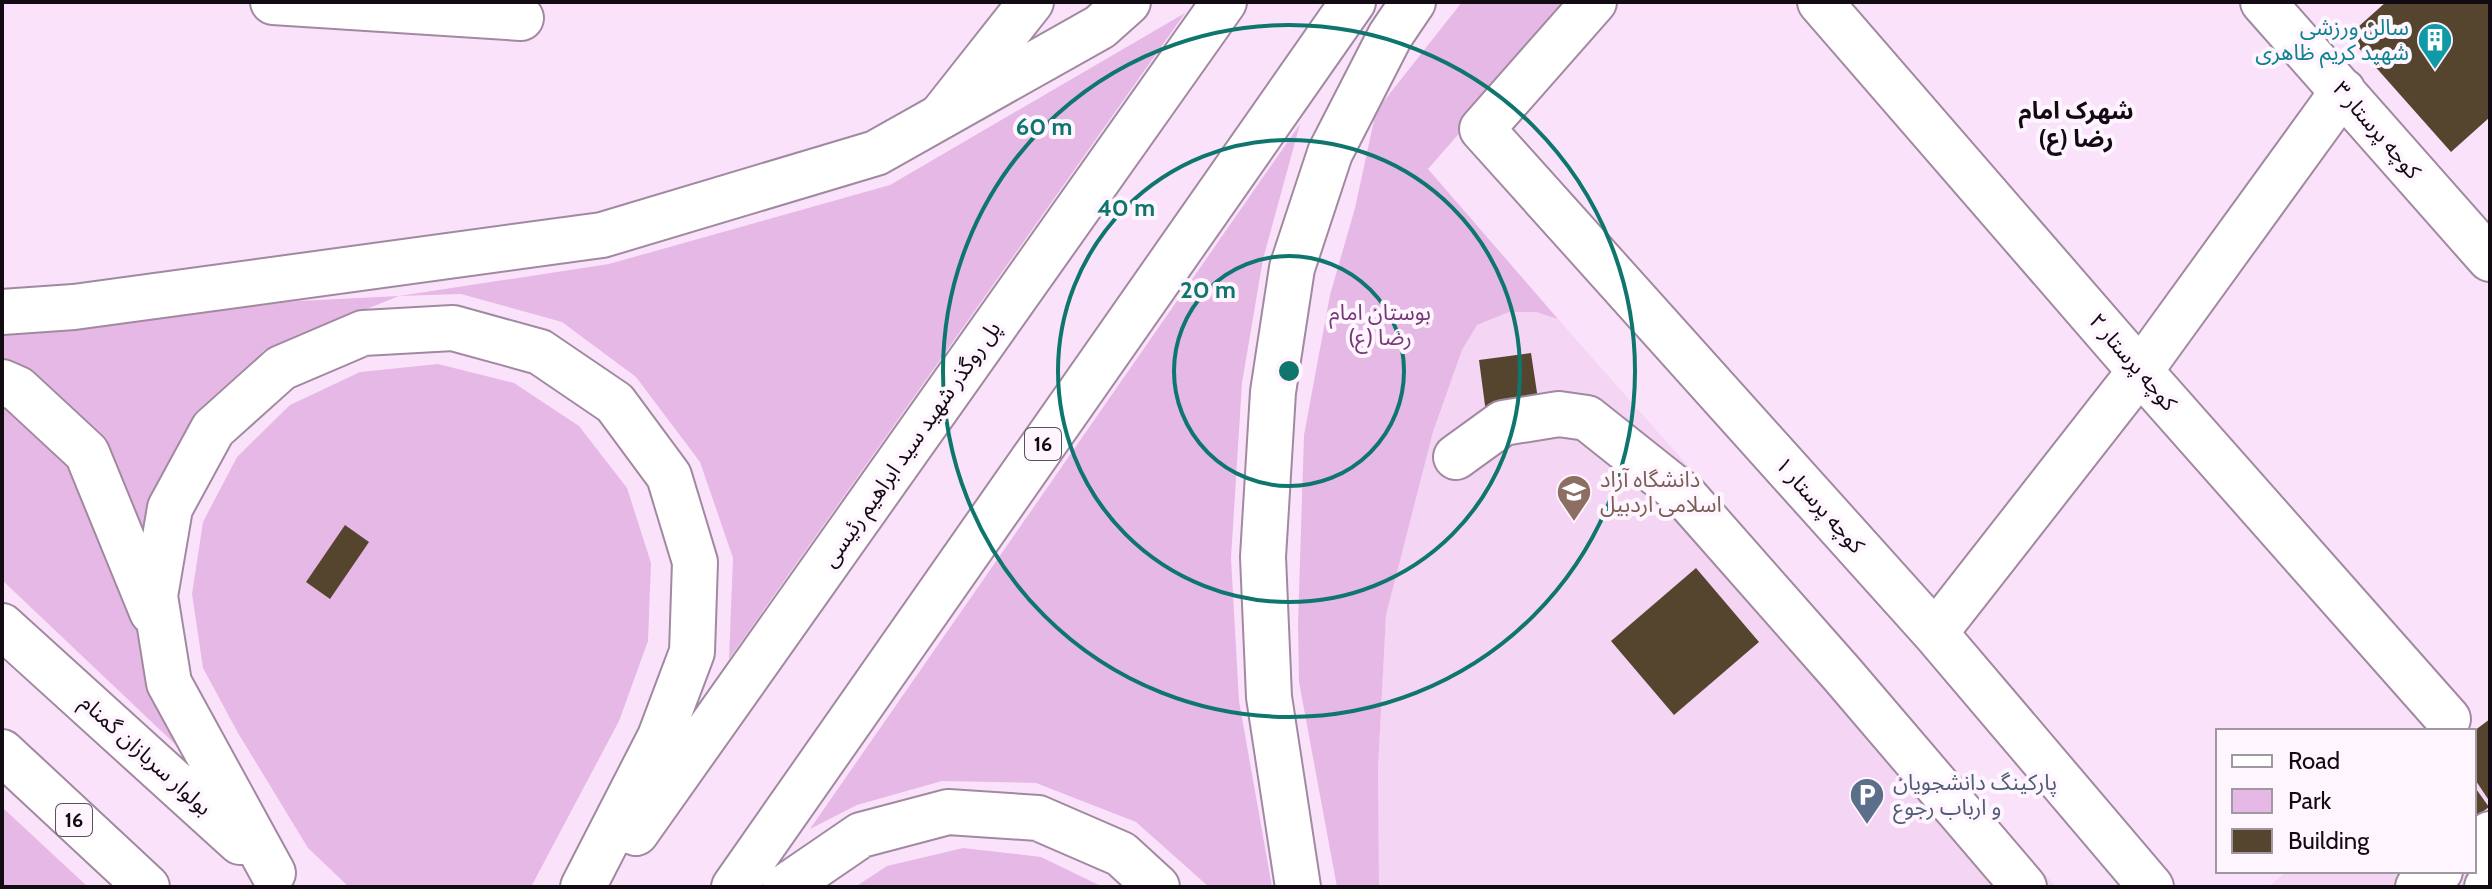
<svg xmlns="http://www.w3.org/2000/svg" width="2492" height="889" font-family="Cabin,'Noto Sans Arabic',sans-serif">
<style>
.built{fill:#f4d5f4}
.green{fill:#e6b8e5}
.building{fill:#56452e}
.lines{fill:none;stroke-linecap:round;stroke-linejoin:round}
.minor-casing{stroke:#a189a0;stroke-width:48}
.major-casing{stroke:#a189a0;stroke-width:48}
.highway-casing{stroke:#a189a0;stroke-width:48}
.minor{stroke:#fff;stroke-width:44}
.major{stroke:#fff;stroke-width:44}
.highway{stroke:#fff;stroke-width:44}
.ring{fill:none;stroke:#0f766e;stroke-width:4}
.labels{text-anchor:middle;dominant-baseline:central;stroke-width:8;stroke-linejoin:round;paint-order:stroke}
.shield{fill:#fff5ff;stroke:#5a515a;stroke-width:2}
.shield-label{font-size:20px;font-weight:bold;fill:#130b13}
.culture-label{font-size:22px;fill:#0d838f;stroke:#fff5ff;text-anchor:end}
.street-label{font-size:22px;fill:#130b13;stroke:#fff5ff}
.park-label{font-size:22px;fill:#753976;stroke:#fff5ff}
.education-label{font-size:22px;fill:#785e54;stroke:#fff5ff;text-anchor:start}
.service-label{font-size:22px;fill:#4e5e75;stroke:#fff5ff;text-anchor:start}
.neighbourhood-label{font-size:24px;font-weight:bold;fill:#130b13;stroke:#fff5ff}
.centre{fill:#0f766e;stroke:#fff5ff;stroke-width:4}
.ring-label{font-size:24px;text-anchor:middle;font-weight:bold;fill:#0f766e;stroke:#fff5ff;stroke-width:8;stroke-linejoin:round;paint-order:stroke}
</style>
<rect width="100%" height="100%" fill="#fbe2fb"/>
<!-- built -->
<path class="built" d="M1509,312h27l22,7 305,345 193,223h-677l-1,-119 8,-153 47,-183 29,-82 15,-25z
M2490,719v168h-222l19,-16h187v-140z"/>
<!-- green -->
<path class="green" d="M1462,2h112l-146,167 130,150 -22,-7h-27l-32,13 -15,25 -29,82 -47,183 -8,153 1,119h-42l-38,-205 -1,-58 6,-189 26,-140 25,-87 21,-97z
M1185,13l-456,646 4,-101 -33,-96 -64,-85 -74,-55 -101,-28 -62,2 -134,54 -70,67 -44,279 26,50 -175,-166v-246l296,-33 101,-5 210,-32 281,-79z
M1300,124l-37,135 -21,124 -11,175 8,143 33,186h-63l-73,-65 -100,-39 -94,-2 -85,24 -47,24z
M438,364l76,19 65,43 48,62 24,75 -3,78 -29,80 -88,166h-182l-41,-39 -70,-115 -35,-65 -11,-74 11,-72 34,-65 53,-52 70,-33z
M2,807l86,80h-86z
M963,848l78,9 62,30h-248l32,-21z"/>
<!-- building -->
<path class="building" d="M2386,2h104v115l-39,35 -103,-116z
M1531,353l8,53 -53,7 -7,-53z
M345,525l24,17 -39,57 -24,-17z
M1696,568l63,74 -85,73 -63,-74z
M2490,719v83l-16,-24v-47z
M2474,786l15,21 -15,11z"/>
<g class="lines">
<defs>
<path id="minor" d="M273,2l248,16
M1594,2l-112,127 453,504 216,254
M1820,2l320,369 308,348
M2263,2l227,257
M1456,457l47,-34 56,-9 28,4 98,78 157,178 182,213
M1935,633l205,-262 203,-280
M2474,846l16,-12
M2418,887l22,-16
M2487,887l3,-3"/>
<path id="major" d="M941,116l90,-114"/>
<path id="highway" d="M2,312l72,-5 528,-72 274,-82 224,-126 28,-25
M2,382l16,7 69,64 65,159
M2,626l238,216
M2,752l145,135
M636,833l588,-831
M273,873l-104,-190 -14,-87 15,-88 43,-79 68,-61 82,-35 90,-5 87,24 75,51 54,73 26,86 -3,90 -32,85 -77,150
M734,887l619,-885
M785,887l76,-52 87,-23 90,6 83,36 36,33
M1298,887l-29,-190 -6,-140 10,-165 19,-124 38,-115 60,-117 23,-34"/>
</defs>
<!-- minor casing -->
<use href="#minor" class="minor-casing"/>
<!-- major casing -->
<use href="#major" class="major-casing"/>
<!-- highway casing -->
<use href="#highway" class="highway-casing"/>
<!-- minor -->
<use href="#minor" class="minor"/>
<!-- major -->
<use href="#major" class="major"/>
<!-- highway -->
<use href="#highway" class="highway"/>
</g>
<!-- distance rings -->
<g class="ring">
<circle cx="1289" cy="371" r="115"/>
<circle cx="1289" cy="371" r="231"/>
<circle cx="1289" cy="371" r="346"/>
</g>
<!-- icons -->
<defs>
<symbol id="building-pin" viewBox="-11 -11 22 30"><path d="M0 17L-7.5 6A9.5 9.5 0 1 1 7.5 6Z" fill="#0f9aa8" stroke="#fff5ff"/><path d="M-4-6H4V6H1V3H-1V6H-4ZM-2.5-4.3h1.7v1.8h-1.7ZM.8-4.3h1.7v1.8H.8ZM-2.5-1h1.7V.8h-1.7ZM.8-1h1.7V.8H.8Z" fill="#fff"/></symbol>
<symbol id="university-pin" viewBox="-11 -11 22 30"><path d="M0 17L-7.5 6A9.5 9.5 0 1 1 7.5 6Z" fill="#8d6e63" stroke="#fff5ff"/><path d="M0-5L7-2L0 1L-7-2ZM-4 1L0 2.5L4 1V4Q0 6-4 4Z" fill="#fff"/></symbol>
<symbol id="parking-pin" viewBox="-11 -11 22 30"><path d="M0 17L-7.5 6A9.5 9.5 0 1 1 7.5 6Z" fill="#5c6f8a" stroke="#fff5ff"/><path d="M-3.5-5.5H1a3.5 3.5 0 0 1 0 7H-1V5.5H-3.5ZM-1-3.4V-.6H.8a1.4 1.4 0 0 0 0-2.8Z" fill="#fff"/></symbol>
</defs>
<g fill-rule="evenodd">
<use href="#building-pin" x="2415" y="20" width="40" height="54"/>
<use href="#university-pin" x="1554" y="472" width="40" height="54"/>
<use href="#parking-pin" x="1847" y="775" width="40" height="54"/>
</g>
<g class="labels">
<!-- shield labels -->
<g class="shield">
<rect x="1025" y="428" width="36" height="32" rx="6"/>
<rect x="56" y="804" width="36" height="32" rx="6"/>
</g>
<g class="shield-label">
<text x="1043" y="444">16</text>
<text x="74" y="820">16</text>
</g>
<!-- culture labels -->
<g class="culture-label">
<text x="2409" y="27">سالن ورزشی<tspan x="2409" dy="25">شهید کریم ظاهری</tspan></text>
</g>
<!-- street labels -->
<g class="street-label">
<text transform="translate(2377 130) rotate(49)">کوچه پرستار ۳</text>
<text transform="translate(2133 362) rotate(49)">کوچه پرستار ۲</text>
<text transform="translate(911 444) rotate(-55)">پل روگذر شهید سید ابراهیم رئیسی</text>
<text transform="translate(1820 505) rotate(48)">کوچه پرستار ۱</text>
<text transform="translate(146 755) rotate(42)">بولوار سربازان گمنام</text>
</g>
<!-- park labels -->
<g class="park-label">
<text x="1380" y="312">بوستان امام<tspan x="1380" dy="25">رضا (ع)</tspan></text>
</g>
<!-- education labels -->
<g class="education-label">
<text x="1600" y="479">دانشگاه آزاد<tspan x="1600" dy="25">اسلامی اردبیل</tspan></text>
</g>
<!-- service labels -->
<g class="service-label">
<text x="1893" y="782">پارکینگ دانشجویان<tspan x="1893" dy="25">و ارباب رجوع</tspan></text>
</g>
<!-- neighbourhood labels -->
<g class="neighbourhood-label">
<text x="2076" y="110">شهرک امام<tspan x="2076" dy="28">رضا (ع)</tspan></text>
</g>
</g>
<circle cx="1289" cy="371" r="12" class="centre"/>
<g class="ring-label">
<text x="1044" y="135">60 m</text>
<text x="1126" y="216">40 m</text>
<text x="1208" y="298">20 m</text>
</g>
<!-- border -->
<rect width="2492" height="889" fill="none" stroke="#130b13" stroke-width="8"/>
<!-- legend -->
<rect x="2216" y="729" width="260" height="144" fill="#fff5ff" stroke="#a197a1" stroke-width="2"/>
<rect x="2232" y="755" width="40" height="12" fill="#ffffff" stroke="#a197a1" stroke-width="2"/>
<text x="2288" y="769" font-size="24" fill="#130b13">Road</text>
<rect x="2232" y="789" width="40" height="24" fill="#e6b8e5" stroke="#a197a1" stroke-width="2"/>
<text x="2288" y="809" font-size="24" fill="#130b13">Park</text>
<rect x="2232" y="829" width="40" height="24" fill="#56452e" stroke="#a197a1" stroke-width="2"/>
<text x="2288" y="849" font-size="24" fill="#130b13">Building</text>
</svg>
